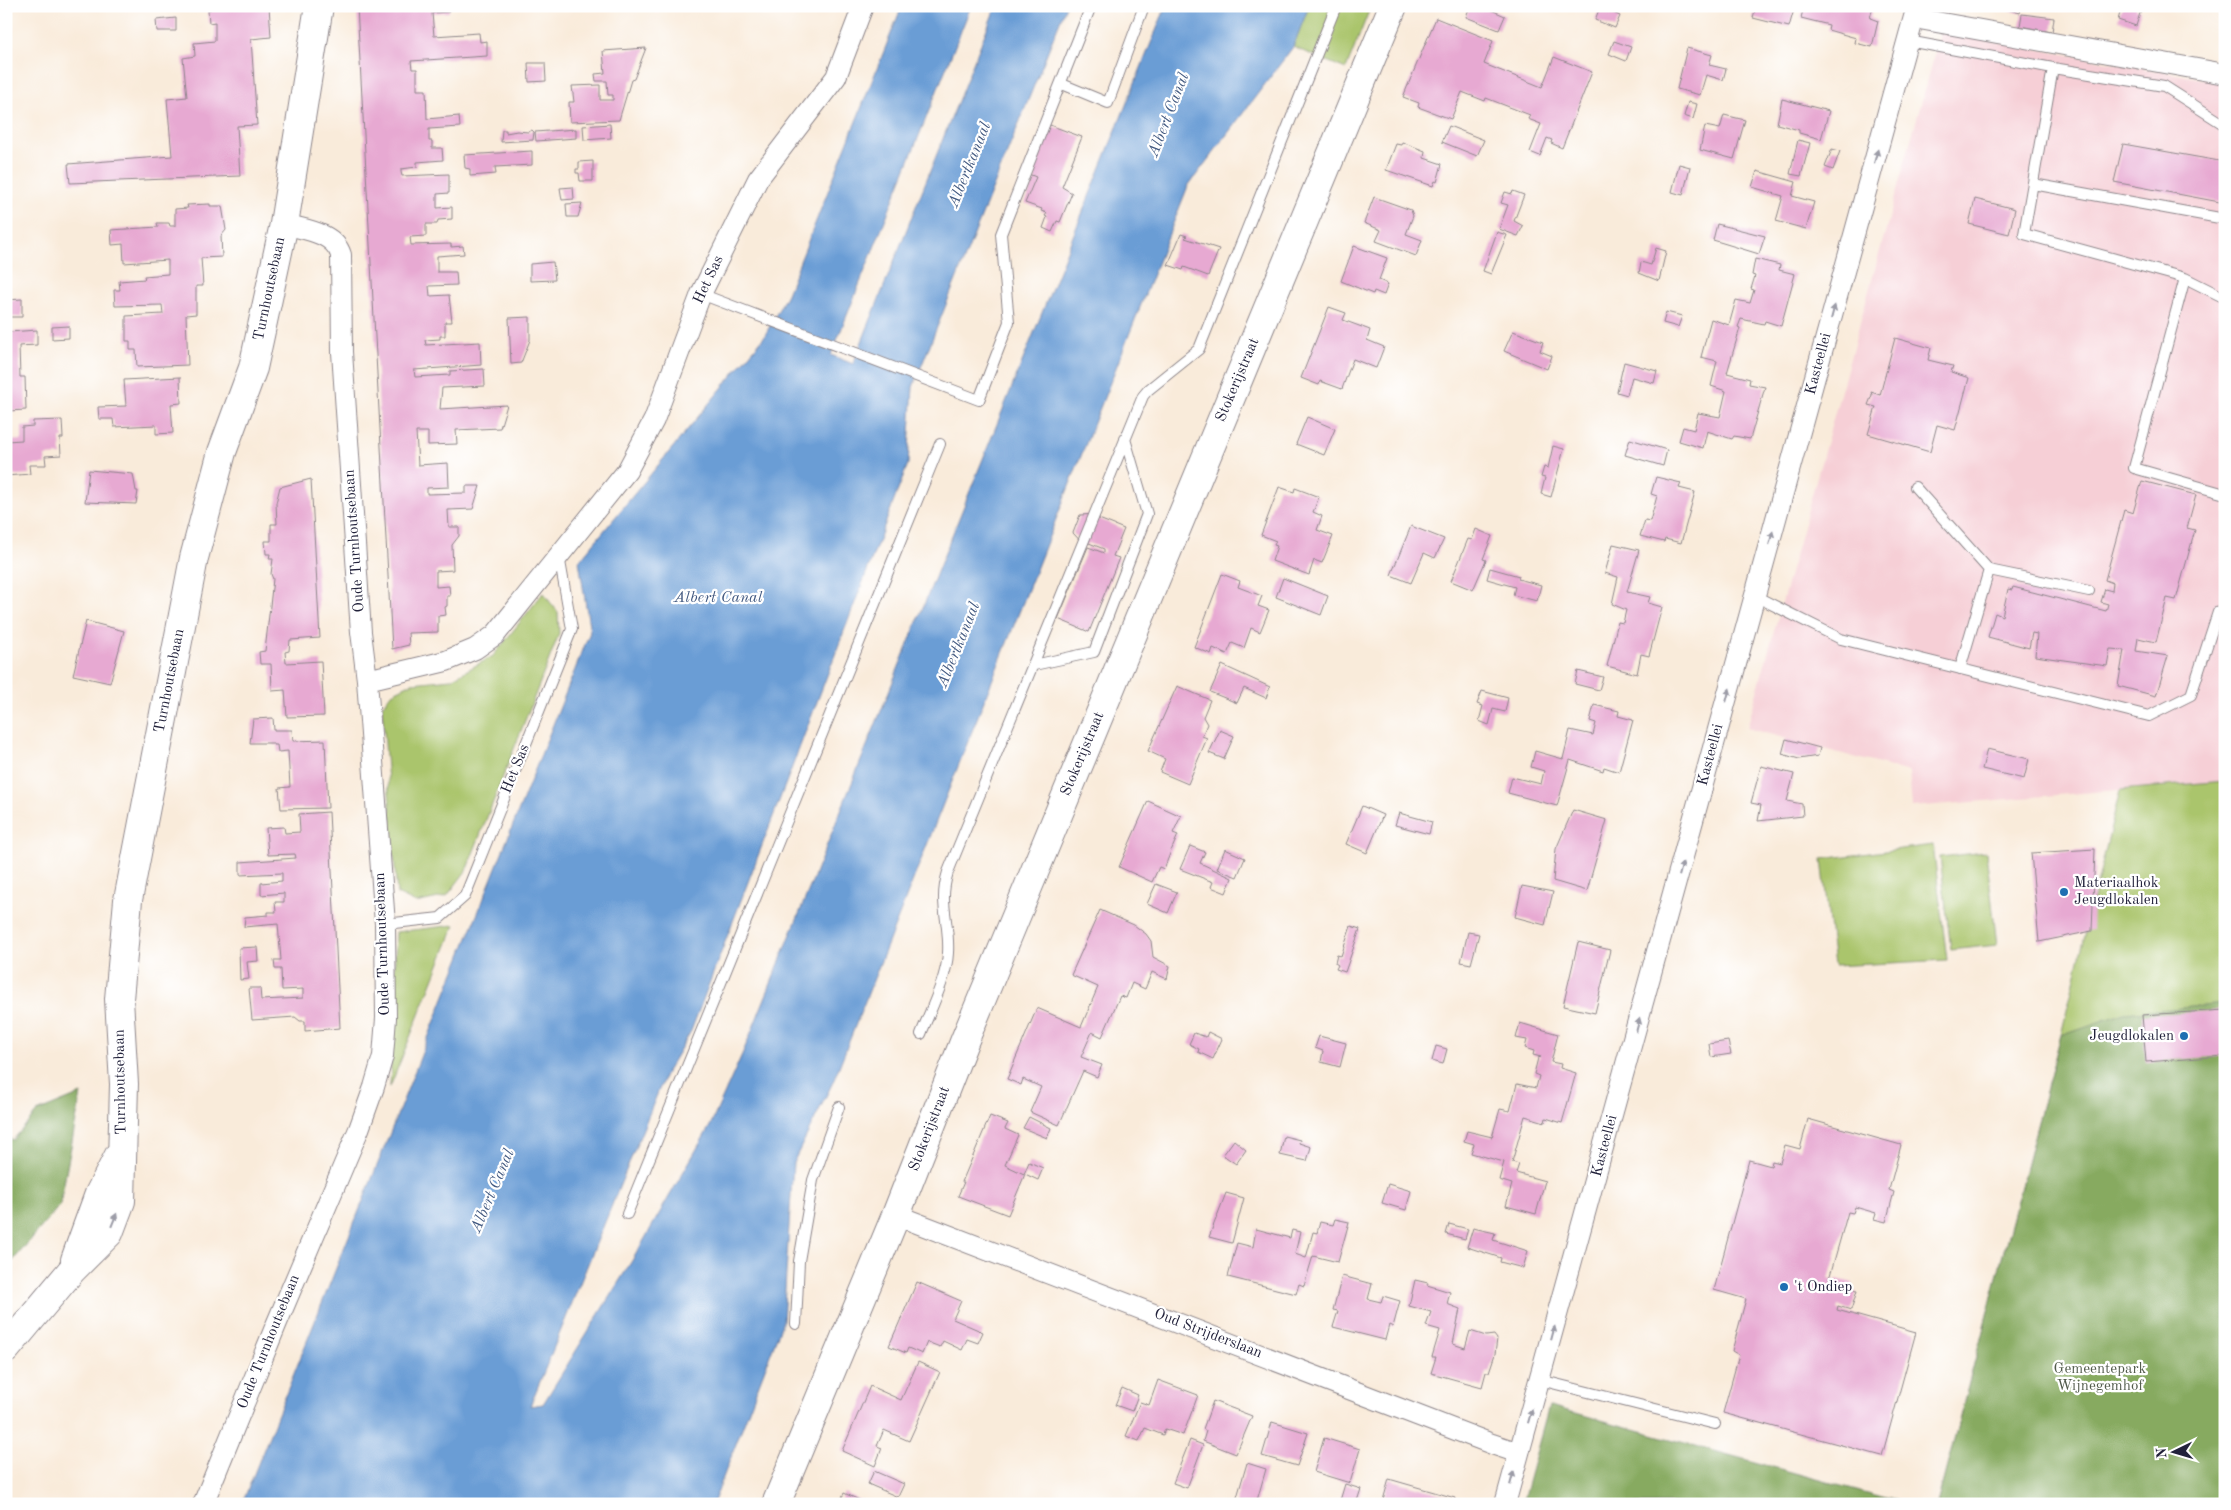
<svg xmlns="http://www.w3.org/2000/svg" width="2231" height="1510" font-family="'Old Standard TT',serif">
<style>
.built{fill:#f6cfd6}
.green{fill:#aac56c;stroke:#667454}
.forest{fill:#87aa60;stroke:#54664e}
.water{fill:#6a9dd5;stroke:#466088}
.building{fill:#e7a9d2}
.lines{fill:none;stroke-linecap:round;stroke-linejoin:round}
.lane-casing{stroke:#8e868a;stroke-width:12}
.street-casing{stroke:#8e868a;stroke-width:22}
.secondary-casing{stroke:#8e868a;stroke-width:30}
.lane{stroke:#fff;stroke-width:10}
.street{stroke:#fff;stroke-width:20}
.secondary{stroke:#fff;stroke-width:28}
.oneway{fill:#9c9ca7}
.poi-dot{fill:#1f6fb2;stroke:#fff;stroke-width:2}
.labels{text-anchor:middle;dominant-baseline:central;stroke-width:4.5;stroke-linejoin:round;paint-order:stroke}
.street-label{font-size:15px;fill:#22223b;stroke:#fff}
.poi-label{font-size:15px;fill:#22223b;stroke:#fff;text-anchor:start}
.park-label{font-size:15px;fill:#525b4c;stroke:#fff}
.water-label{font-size:16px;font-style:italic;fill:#425980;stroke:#fff}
</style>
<rect width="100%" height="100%" fill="#fff"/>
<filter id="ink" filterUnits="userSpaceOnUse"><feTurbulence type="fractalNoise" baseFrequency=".02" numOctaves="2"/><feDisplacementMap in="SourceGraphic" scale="10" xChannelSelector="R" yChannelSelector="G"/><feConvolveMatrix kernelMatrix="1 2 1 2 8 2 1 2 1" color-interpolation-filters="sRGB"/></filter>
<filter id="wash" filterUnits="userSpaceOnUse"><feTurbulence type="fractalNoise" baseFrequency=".0096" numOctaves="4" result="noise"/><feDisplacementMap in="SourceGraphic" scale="20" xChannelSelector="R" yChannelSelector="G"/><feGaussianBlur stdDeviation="1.12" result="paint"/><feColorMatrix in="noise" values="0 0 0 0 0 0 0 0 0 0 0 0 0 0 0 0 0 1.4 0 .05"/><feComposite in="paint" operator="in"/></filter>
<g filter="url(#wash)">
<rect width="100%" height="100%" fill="#f9ebda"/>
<!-- built -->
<path class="built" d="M1941,32l284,51v698l-313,26 -3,-35 -162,-44z"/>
<!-- green -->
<path class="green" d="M1309,6h62l-25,63 -53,-22z
M543,593l15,19 1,22 -93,237 -19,25 -31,7 -19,-9 -15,-188 10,-13 20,-10 39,-4 42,-23z
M2225,781v723h-288l124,-469 59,-245z
M1933,845l14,115 -113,6 -12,-107z
M1986,852l11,93 -46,5 -11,-93z
M455,925l-65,162 6,-155z"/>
<!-- forest -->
<path class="forest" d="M2225,1004v500h-288l124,-469 63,-22z
M81,1094l-21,111 -54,64v-132l7,3 24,-28z
M1549,1406h1l358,98h-386z"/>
<!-- water -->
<path class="water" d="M902,6h69l-140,349 22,9 143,-358h70l-153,381 -5,77 -217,567 -26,44 -135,331 13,-2 90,-145 77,-133 34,-76 422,-1044h143l-16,41 -105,139 -355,896 -40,81 -10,158 -70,183h-471l348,-872 -11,-71 185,-224 23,-43z"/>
<g id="blocks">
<!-- building -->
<path class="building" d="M211,6h58l2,31 -20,2 6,86 -20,1 3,50 -170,7 -2,-19 104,-8 -5,-57 20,-2 -4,-39 12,-2 -1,-13 21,-2v-19l-6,1 -1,-13 3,-1z
M357,6h92v6l-17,1 2,23 45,-3 1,9 7,-1v15l-76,5 1,8h5v21h9l1,29 32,-3 1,11 -31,2v12h3v7h10l1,12 -26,2v5l-16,2v3l1,4 47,-2v19l-12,1v14l15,-1v12l-14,1 -1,4h-11v12l-16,1 1,8 40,-1v3l12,-1 1,8 -27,2v16h19l1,13 -28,1 1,10 19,-1 3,27h-7v14h-5v3l-15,1 1,5 54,-3 1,23 -67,5 1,7 35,-2v-4l34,-2 1,17 -43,2 -2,21 67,-4 -7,23 -44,2 1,14 -29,1v-13h-12l2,33 30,-2 1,24 -22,1v6l39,-1v-7h14l-7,23 -25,1 1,17h10v9l-7,9 1,25 -17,1v16l13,-1 1,10h-3v10l-2,1 1,8 -8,1v16l-30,1 1,12 -17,4z
M1470,6h12l23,10 -6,14 -33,-13z
M1756,6h39l-6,21 -36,-9z
M1804,6h69l-3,12 8,3 -6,26 -17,-4 1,-5 -28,-8 1,-5 -28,-7z
M1997,6h25l-2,7z
M2122,6h15l-1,3 5,1 -5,16 -18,-6z
M1600,7l20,9 -5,12 -20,-8z
M2022,14l32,4 -2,14 -32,-6z
M176,18v13h-19l-1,-11z
M1436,18l57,23 -9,23 58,23 12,-30 38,15 -30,76 -11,-5 1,-3 -5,-2 -7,18 -10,-4 11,-28 -13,-5 2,-4 -44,-17 -1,3 -23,-9 -11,27 -33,-12 1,-4 -16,-6z
M1614,41l17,6 -5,14 -17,-7z
M646,48l-12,31 -3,1 -12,40 -49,2 -1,-20h5l-2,-16 28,-1v15h13v-5h-5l-1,-14h-11l-1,-7 10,-1 -2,-22z
M1687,48l25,7 -3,10 17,4 -3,11 -17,-5 -6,20 -23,-6z
M528,63h17l1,18 -17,1z
M1782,99l47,12 -8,28 -22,-6v-3l-22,-6z
M1688,102l9,2 -4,15 -9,-3z
M1724,115l21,5 -11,39 -34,-9 5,-24 15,3z
M610,124l1,14 -27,2 -1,-14z
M1047,124l35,13 -20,50 10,6 -12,29 -3,-1 -5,11 -9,-4 4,-11 -2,-1 2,-3 -6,-2 1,-2 -17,-6 11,-26 -10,-4z
M1449,126l35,14 -7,16 -35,-14z
M576,129v9l-40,3 -1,-9z
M502,130h4v3l11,-2 11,1 4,-2 2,2 -1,8 -32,2z
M1798,140l12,3 -9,33 -11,-2z
M1402,142l23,9 -1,7 18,6 -5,18 -2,-1 -2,5 -47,-16 10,-26 5,1z
M2123,144l102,18v41l-111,-21z
M1832,149l8,2 -7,19 -8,-3z
M532,151v14l-37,2 1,7 -26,2v-7l-5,-1 -1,-13z
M593,161v20h-13l-1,-8h-3v-4h3v-7z
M1679,164l11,3 -7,28 -11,-3z
M1757,171l39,11 -4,14 22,6 -8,27 -30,-8 7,-25 -31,-9z
M573,187l1,12 -12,1 -2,-12z
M1513,191l11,4 -10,26 9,5 -5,10 -19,-7 9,-24 -7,-2 4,-11 7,2z
M1374,197l37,13 2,6 -7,18 16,6 -6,16 -40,-15 5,-11 -17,-7z
M1975,199l40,10 -6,25 -40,-10z
M582,203l-4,14h-11l-1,-13z
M210,204v2h12l4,24 -5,6 1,21 -21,1 2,28h-7v28l-10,1 2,50 -51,2 -1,-17h-6v-9h-4v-25l37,-2 -1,-9 -47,1 -1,-16h6l-1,-9 26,-2 -1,-3 24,-2v-14l-44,3 -1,-19 -11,1 -1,-15 47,-3 -1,-4h12l1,3h5v-17l13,-1 -1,-3z
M1717,224l48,12 -6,18 -46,-14z
M1497,232l10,3 -16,39 -8,-3z
M1181,234l6,2 -2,2 34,11 -11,27 -24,-9 -1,3 -15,-5z
M1354,246l33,12 -8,22 9,4 -4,11 -10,-4 -1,3 -32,-13z
M1656,248l10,3 -7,30 -20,-8 2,-11 10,3z
M1755,259l25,6 -1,5 16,4 -14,52 -16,-5 -1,3 -23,-5 -3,8 2,1 -13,45 23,6 -1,5 16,3 -15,52 -16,-3 -2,3 -25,-8 -4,17 -24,-7 4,-14 11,3 4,-17 22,4 6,-26 -15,-5 6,-25 -16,-4 10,-38 18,6 7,-25 14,3 4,-13 -3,-1 4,-13 -3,-1z
M553,262l2,18 -25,1v-17z
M22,299v18h-16v-17z
M1329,307l17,6 -3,7 27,10 -3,10 17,7 -8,21 -23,-9 -11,30 -22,-8 -1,4 -18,-7z
M1666,312l16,4 -4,11 -15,-4z
M530,317v23l-9,23 -10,1 -2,-46z
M69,326v12l-17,1v-12z
M37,330v15l-18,1 1,31h5l1,33 -18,1 -2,-64 3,-1v-14z
M1513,331l30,11 -3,9 12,5 -5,13 -43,-18z
M1895,338l36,10 -3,12 25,6 -2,6 18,6 -14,52 -18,-5 -7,27 -62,-18 8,-27 -8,-2 4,-10 -1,-3 9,3z
M1624,362l33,9 -3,12 -22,-6 -5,18 -10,-3z
M180,377l1,26 -10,1 2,29 -17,1v-9l-42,2 -1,-8h-14l-1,-12 28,-1 -2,-26z
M1307,417l28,12 -11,26 -28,-11z
M62,420l1,18h-3l1,17 -16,1 1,9h-17l1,9 -24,2v-35l16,-1v-13l11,-1v-5z
M1630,439l37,11 -4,16 -38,-11z
M1553,446l11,3 -13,48 -10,-3 4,-16 -4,-1 3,-10 4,1z
M89,470l44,4 3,17h2l-2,13 -51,-2z
M1656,477l25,6 -2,5 16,4 -14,51 -16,-4 -1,3 -24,-6 5,-16 5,1 4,-14 3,-11 -6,-2z
M311,479l9,159 -30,2 -1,11 -4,1 1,11 35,-2 3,55 -37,1 -2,-27 -13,1 -1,-27h-11l-1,-12 6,-1 8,-72 -2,-5 2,-15h-4l1,-5h-4l-1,-13h6v-17h6l-1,-21 4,-16z
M2142,481l54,14 -9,33 8,2 -19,70 -9,-2 -11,44 -18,-4 -2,13 32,5 -12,40 -38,-10 6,-36 -14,-1 -3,17 -72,-10 2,-22 -5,-1 -3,15 -41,-11 7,-24 7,3 6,-27 4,1 1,-3 93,24 2,-7 -7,-2 4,-13 7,2 1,-8 -8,-3 19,-70 9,3z
M1279,487l15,5 1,-4 24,9 -6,15 9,4 -5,14 16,6 -11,27 -8,-3 -5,15 -37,-14 5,-15 -3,-1 2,-4 -15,-6z
M1099,514v5l25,10 -11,27 6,2 -30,74 -31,-13 30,-72 16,6v-4l-15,-6 -4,3 -12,-13 7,-18z
M1411,526l33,13 -9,19 -11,-5 -13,30 -20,-8z
M1476,529l16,7 -9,23 3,1 -13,30 -22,-9 17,-42 4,1z
M1613,544l26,6 -12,42 23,5 -2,6 14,4 -13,49 -8,-2 -4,20 -30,-8 11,-44 5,1 3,-13 -14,-6 6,-27 -13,-4z
M1490,568l29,8 -1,3 23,6 -4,16 -24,-6 2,-8 -28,-8z
M1222,574l18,7 -2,6 24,9 -4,10 11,4 -9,22 -9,-4 -7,20 -12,-5 -5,11 -14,-6 -2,6 -17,-7z
M1283,578l45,18 -7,19 -45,-18z
M86,621l38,10 -14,52 -37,-8z
M1222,665l48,22 -4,11 -22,-10 -7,15 -27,-11z
M1578,671l25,6 -4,13 -24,-6z
M1177,686l33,14 -7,17 4,7 -5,12 5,2 -19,46 -28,-12 5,-13 -17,-8z
M1482,691l26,7 -3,14 -12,-3 -4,16 -10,-4 4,-15 -6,-2z
M1594,705l25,6 -1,5 15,4 -14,52 -15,-5 -1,4 -33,-11 -13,46 -49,-13 4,-16 29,7 3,-13 -13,-4 4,-16 28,8 7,-29 23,5 3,-12 -6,-2z
M273,718l1,12h18l1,11 32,-1 3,68 -47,1 -2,-21 11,-1 -2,-36 -10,1 -1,-7h-4v-2h-23l3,-24z
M1220,730l14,6 -10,23 -15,-6z
M1786,739l34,9 -2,8 -19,3 -17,-5z
M1987,749l42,10 -5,20 -42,-10z
M1761,766l33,8 -7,27 15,3 1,12 -45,5 3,-16 -10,-2z
M1148,801l33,15 -8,17 5,2 -7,16 -7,18 -5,-2 -7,15 -33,-15z
M1362,806l21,9 -16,38 -21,-9z
M1573,810l34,10 -20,71 -34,-10 3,-32z
M329,812l11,216 -35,3v-10h-5l-5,-4 -43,3 -3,-32h11l1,12 42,-2v-9l-21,1 -1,-21h-6l-1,-9h7l-3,-36 -34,3 1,-10 23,-2v-3h8l-1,-10h9v-9l-23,2v-12l21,-2v-8l-42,2v-13l56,-4 -1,-4 -27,1 -2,-27 18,-1 1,6 15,-1 -1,-18z
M1399,813l33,9 -3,12 -34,-9z
M1190,846l15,6 -5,11 32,15 -6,15 -15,-6 2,-5 -33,-13z
M1225,849l20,9 -8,19 -20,-8z
M2095,849l-3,82 -53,11 -8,-89z
M1156,884l21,8 -9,21 -21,-9z
M1522,886l31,6 -8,33 -30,-8z
M1100,910l34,15 12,9 5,7 2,16 17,9 -3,13 -15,-7 -7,17 -13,-6 -6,15 -6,-2 -18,41 -10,-5 -11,25 21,8 -5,12 -14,-6 -24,54 -29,-13 11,-25 -18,-8 -2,6 -14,-6 30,-71 44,19 17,-40 -27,-12z
M1351,926l9,3 -15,43 -9,-3 2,-4 -3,-2 2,-8 4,1z
M1468,932l11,2 -8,30 -10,-2z
M1578,942l32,8 -15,63 -32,-7z
M257,947l1,14 -11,1 2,17 -9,1 -1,-32z
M2225,1010v46l-79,6 -4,-47z
M1520,1023l38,11 -7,28 10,2 -1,4 16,5 -14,50 -16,-5 -1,4 -20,-6 -13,46 7,2 -3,9 29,8 -9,33 -30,-8 6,-22 -13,-4 5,-18 -33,-9 3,-9 -10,-3 3,-10 25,6 8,-28 10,2 7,-27 19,4 3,-12 -5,-2 4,-16 3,-1 -8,-2 1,-4 -9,-3 2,-8 -11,-2z
M1208,1032l14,7 -9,20 -15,-7 1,-3 -10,-5 5,-11 12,4z
M1319,1036l27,7 -6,24 -19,-5 2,-11 -8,-3z
M1728,1041l3,13 -20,3 -2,-13z
M1436,1046l11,3 -4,15 -11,-3z
M990,1116l18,7 -3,6 13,6 -13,30 19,9 5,-12 14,6 -5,12 -13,-6 -17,41 -50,-19 6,-14h-2z
M1029,1117l22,11 -4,10 -24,-10z
M1808,1119l93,26 -12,45 5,2 -8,30 -12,-3 2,-6 -21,-6 -2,6 -5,-1 -19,67 7,2 1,-2 16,4 -2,7 6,1 -6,19 -13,-4 -1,4 79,22 -34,124 -159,-43 16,-58 -7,-4 14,-52 -32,-9 35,-130 22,6 1,-5 8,2 5,-18 15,4z
M1284,1136l16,4 -1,3 12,4 -4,14 -27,-6z
M1234,1140l12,10 -10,14 -13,-9z
M1388,1184l23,7 -5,19 -24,-7z
M1226,1193l18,5 -12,45 -23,-6z
M1335,1219l14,3 -11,40 -25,-6 -9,30 -5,-2 -3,10 -68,-17 9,-34 16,4 3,-18 34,9 2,-8 8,2 -5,22 11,4 7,-26 4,1 3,-11 13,3z
M1449,1224l19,5 -3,10 -19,-5z
M1473,1228l22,5 -2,7 35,11 -5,17 -23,-6 1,-4 -34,-11z
M1342,1276l30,8 -4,15 13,3 2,-6 17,5 -7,26 -4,-2 -4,15 -52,-13 5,-16 -5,-1z
M1415,1280l13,3 -1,2 23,7 -3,12 13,5 -7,35 12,4 5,-17 16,5 8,-1 3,4 -2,15 -6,18h-3l-4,15 -51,-14 5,-16h-4l8,-27 -14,-4 5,-14 -22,-6z
M917,1282l44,19 -8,18 30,13 -5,11 -11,-4 -5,11 -19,-9 -3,6 -13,-5 -5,12 -14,-6 -2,5 -17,-7z
M918,1362l22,10 -31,69 -25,-11 -7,16 5,2 -7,18 -33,-15 28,-65 31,14z
M1158,1380l40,15 -15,40 -18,-6 -2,6 -18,-7 -6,13 -13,-5 14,-34 9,3z
M1122,1388l16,7 -6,16 -17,-6z
M1213,1401l39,15 -16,38 -33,-13 3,-10 -3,-2z
M1272,1422l36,11 -11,33 -35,-10z
M1324,1438l36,11 -10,34 -36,-11z
M1190,1440l13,5 -16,43 -14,-5z
M1247,1463l19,6 -10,35h-21z
M874,1471l30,13 -6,13 -30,-13z
M1389,1479l66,19 -1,6h-72z
M1345,1484l16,5 -5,15h-17z
M844,1493l24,11h-29z
M1114,1499l12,5h-14z"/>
</g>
</g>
<g filter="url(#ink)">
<use href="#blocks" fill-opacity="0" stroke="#8e868a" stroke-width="1"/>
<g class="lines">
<defs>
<path id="lane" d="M1908,41l145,27 -29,166 161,44 40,20
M2053,68l111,18 61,39
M1062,84l46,19 36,-97
M2033,184l192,35
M2185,278l-51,190 91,26
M701,294l278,106 30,-78 -8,-88 90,-228
M1915,487l74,83 -29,99
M1989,570l100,21
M1755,596l86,43 308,77 42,-21 27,-83 7,-3
M1034,665l60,-13 53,-138 -22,-75
M385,924l55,-6 25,-22 107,-267 -13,-73
M921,1034c9,-23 26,-57 27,-81 2,-31 -10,-49 0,-81l195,-476 5,-6 51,-41 137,-343
M627,1214l313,-770
M796,1324l3,-63 14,-81 26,-73
M1540,1380l175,44"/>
<path id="street" d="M1914,18l311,56
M367,680l79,-19 29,-12 20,-14 132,-164 27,-51 47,-126 57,-115 78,-102 27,-71
M896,1215l596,229 27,9
M203,1504l73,-179 83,-196 15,-42 9,-31 3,-38 -1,-94 -18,-244 -6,-48 -19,-280 -1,-97c-7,-23 -36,-25 -57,-31
M1505,1504l412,-1498"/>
<path id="secondary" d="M75,1260l24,-66 20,-39
M6,1349l66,-79 37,-37 12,-32 3,-117 -5,-85 9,-99 66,-342 28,-106 31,-84 31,-144 35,-218
M776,1504l120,-289 68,-173 429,-1036"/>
</defs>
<!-- lane casing -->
<use href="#lane" class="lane-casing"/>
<!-- street casing -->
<use href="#street" class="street-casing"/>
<!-- secondary casing -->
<use href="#secondary" class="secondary-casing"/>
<!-- lane -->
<use href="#lane" class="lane"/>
<!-- street -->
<use href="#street" class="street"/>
<!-- secondary -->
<use href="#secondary" class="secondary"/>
</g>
<!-- one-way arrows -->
<defs><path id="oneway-solid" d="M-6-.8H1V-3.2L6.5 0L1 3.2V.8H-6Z" transform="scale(1.25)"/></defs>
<g class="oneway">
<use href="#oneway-solid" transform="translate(1876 156) rotate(-75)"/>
<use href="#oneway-solid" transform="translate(1833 312) rotate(-75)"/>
<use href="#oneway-solid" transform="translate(1771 538) rotate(-75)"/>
<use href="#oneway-solid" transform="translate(1728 695) rotate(-75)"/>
<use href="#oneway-solid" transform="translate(1681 869) rotate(-75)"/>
<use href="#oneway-solid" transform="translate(1638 1025) rotate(-75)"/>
<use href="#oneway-solid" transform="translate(114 1220) rotate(-68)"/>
<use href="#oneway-solid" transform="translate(1553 1333) rotate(-75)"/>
<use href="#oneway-solid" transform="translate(1530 1416) rotate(-74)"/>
<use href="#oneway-solid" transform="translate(1512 1478) rotate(-75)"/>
</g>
</g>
<!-- markers -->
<g class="poi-dot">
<circle cx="2064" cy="892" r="5"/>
<circle cx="2184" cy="1036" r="5"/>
<circle cx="1784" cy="1287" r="5"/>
</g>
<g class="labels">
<!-- street labels -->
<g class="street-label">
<text transform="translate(709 280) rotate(-65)">Het Sas</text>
<text transform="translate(270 289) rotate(-78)">Turnhoutsebaan</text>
<text transform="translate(1819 364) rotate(-75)">Kasteellei</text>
<text transform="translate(1238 380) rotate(-67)">Stokerijstraat</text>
<text transform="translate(355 541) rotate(-94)">Oude Turnhoutsebaan</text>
<text transform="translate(170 681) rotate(-79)">Turnhoutsebaan</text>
<text transform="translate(1083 754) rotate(-67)">Stokerijstraat</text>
<text transform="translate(1711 755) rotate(-75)">Kasteellei</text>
<text transform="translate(516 769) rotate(-68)">Het Sas</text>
<text transform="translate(383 944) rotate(-92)">Oude Turnhoutsebaan</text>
<text transform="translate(121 1082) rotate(-91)">Turnhoutsebaan</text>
<text transform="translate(930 1129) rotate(-69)">Stokerijstraat</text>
<text transform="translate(1605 1146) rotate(-75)">Kasteellei</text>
<text transform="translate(1208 1334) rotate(21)">Oud Strijderslaan</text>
<text transform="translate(269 1342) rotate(-68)">Oude Turnhoutsebaan</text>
</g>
<!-- poi labels -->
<g class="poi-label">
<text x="2074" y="883">Materiaalhok<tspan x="2074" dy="17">Jeugdlokalen</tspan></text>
<text x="2174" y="1036" text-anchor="end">Jeugdlokalen</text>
<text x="1794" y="1287">'t Ondiep</text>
</g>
<!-- park labels -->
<g class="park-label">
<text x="2100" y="1369">Gemeentepark<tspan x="2100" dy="17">Wijnegemhof</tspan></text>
</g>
<!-- water labels -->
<g class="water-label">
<text transform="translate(1169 115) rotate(-69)">Albert Canal</text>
<text transform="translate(970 165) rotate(-68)">Albertkanaal</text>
<text x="718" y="598">Albert Canal</text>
<text transform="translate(959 645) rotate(-68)">Albertkanaal</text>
<text transform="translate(493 1191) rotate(-67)">Albert Canal</text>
</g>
</g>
<!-- margin -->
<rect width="2231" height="1510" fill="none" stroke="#fff" stroke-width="25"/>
<!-- north arrow -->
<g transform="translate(2174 1452) rotate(265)" stroke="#ffffff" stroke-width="4" paint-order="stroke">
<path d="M0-4L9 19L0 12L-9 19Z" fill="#22223b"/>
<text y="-8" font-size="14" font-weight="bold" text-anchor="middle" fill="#22223b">N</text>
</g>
</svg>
